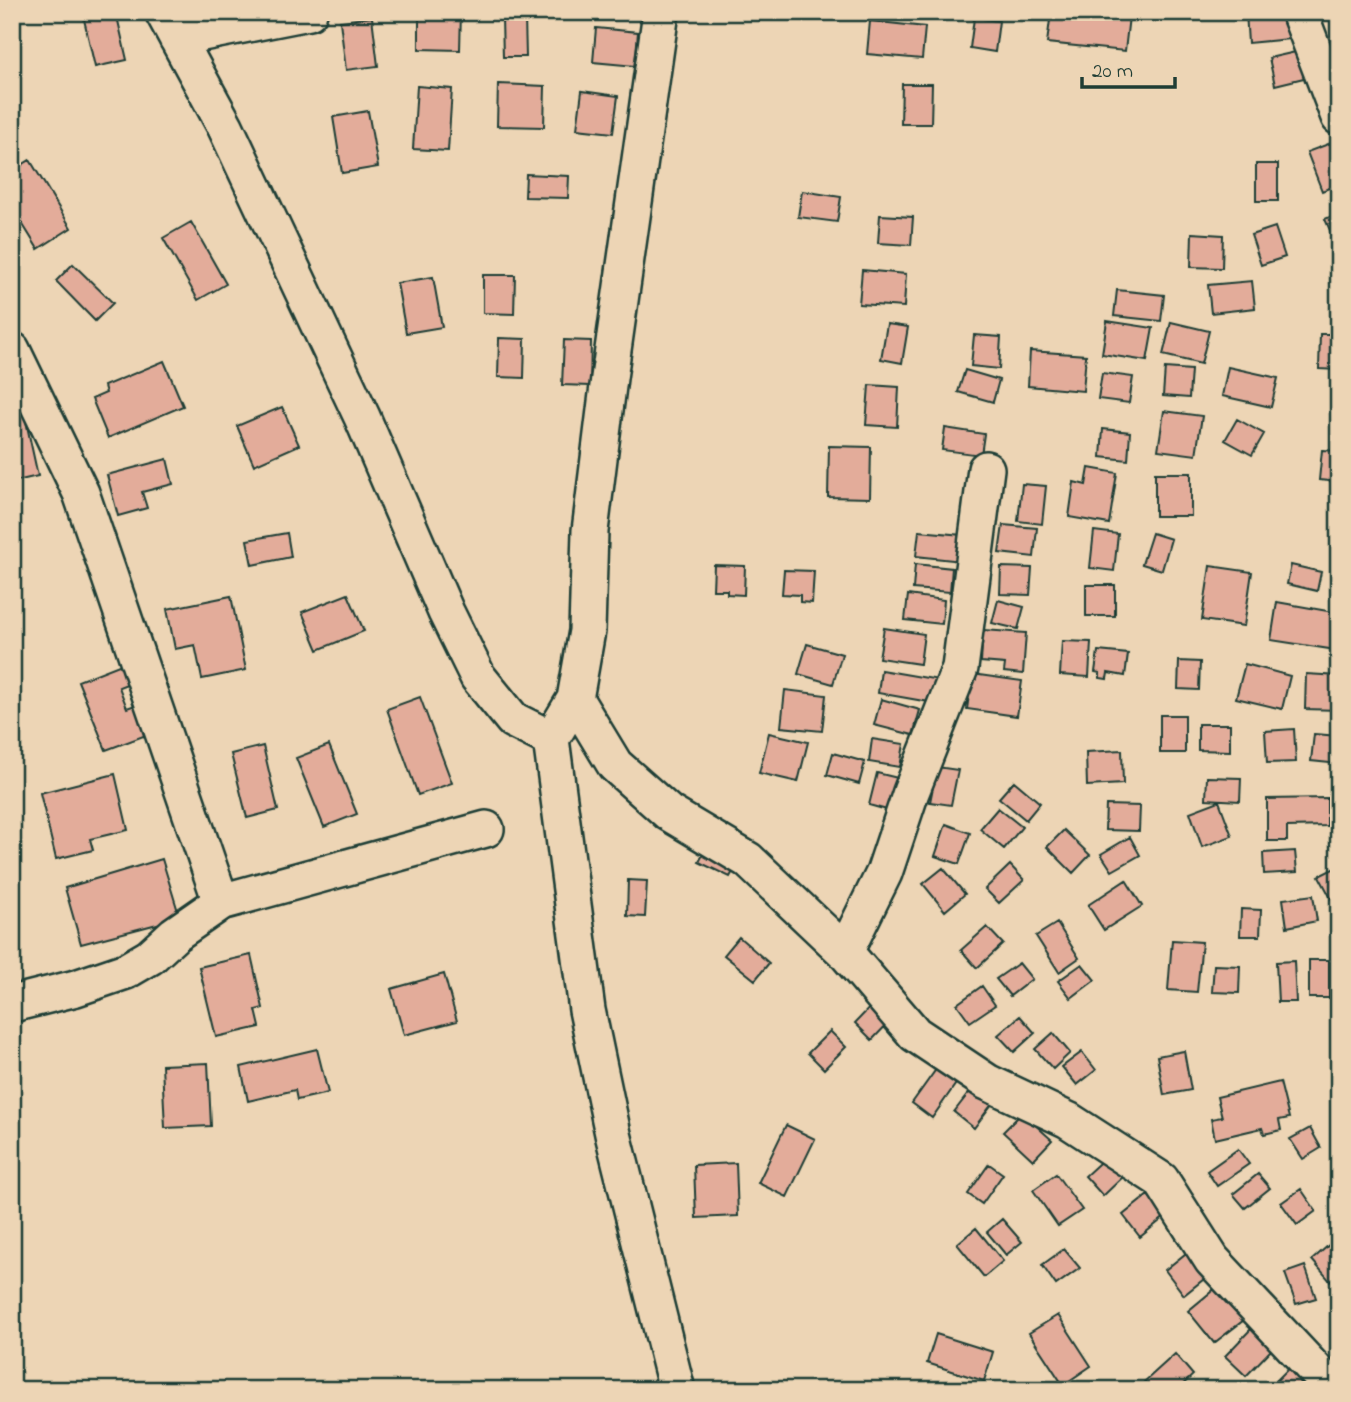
<svg xmlns="http://www.w3.org/2000/svg" width="1351" height="1402" font-family="'Indie Flower',sans-serif">
<style>
.building{fill:#e3ac9a;stroke:#1f3d34;stroke-width:2}
.lines{fill:none;stroke-linecap:round;stroke-linejoin:round}
.minor-casing{stroke:#1f3d34;stroke-width:40}
.minor{stroke:#edd5b5;stroke-width:35}
</style>
<rect width="100%" height="100%" fill="#edd5b5"/>
<filter id="ink" filterUnits="userSpaceOnUse"><feTurbulence type="fractalNoise" baseFrequency=".0143" numOctaves="2"/><feDisplacementMap in="SourceGraphic" scale="14" xChannelSelector="R" yChannelSelector="G"/><feConvolveMatrix kernelMatrix="1 2 1 2 8 2 1 2 1" color-interpolation-filters="sRGB"/></filter>
<g filter="url(#ink)">
<!-- building -->
<path class="building" d="M97,12h19l11,48 -32,7 -12,-52z
M419,12h42l-1,38 -41,-1z
M1051,12h46l32,4 -4,35 -78,-8z
M1246,12h41l2,27 -41,4z
M372,17l6,49 -32,4 -6,-49z
M525,17l1,40h-23l-1,-39z
M974,18l25,3 -4,31 -25,-4z
M870,21l55,6 -3,32 -55,-5z
M596,28l42,4 -3,34 -42,-4z
M1309,49l7,26 -41,10 -6,-27z
M498,84l47,2 -1,41 -47,-1z
M902,84h30l-1,40h-30z
M417,86l35,3 -4,62 -35,-2z
M582,91l36,5 -5,37 -36,-4z
M368,111l10,56 -36,6 -9,-56z
M1339,140v44l-17,7 -15,-39z
M30,160l41,68 -33,21 -26,-42v-36z
M1256,164h22v37h-22z
M526,174l43,2 -1,22 -43,-1z
M802,191l39,6 -4,25 -39,-5z
M1339,213v33h-2l-12,-27z
M880,215l33,2 -2,28 -33,-2z
M191,222l35,62 -28,16 -35,-62z
M1275,227l10,30 -24,8 -10,-30z
M1192,233l31,2 -1,33 -31,-1z
M73,264l40,39 -18,18 -39,-40z
M862,270l44,4 -2,33 -45,-3z
M483,275h32l-1,39 -31,-1z
M433,277l9,50 -36,6 -9,-50z
M1252,281l3,27 -44,5 -3,-28z
M1117,290l47,5 -3,26 -47,-5z
M1107,321l46,7 -6,33 -45,-7z
M1171,322l38,9 -8,33 -38,-9z
M887,324l21,3 -6,36 -21,-4z
M1320,334h19v36l-20,-1z
M974,335l27,2 -2,32 -28,-3z
M499,338l26,1 -1,39 -26,-1z
M564,340l27,1 -1,45 -28,-1z
M1030,351l56,4 -3,36 -55,-5z
M164,361l19,45 -75,32 -16,-39 14,-6 -2,-7z
M1228,367l50,11 -7,29 -49,-11z
M1165,368l26,2 -2,28 -26,-2z
M965,370l34,10 -6,22 -35,-10z
M1102,373l31,4 -4,26 -31,-4z
M869,385l30,2 -2,40 -31,-2z
M282,407l17,38 -45,20 -17,-39z
M1164,411l38,5 -6,39 -38,-5z
M24,412l14,64 -26,6v-68z
M1237,419l27,15 -12,21 -27,-15z
M945,428l39,6 -3,21 -39,-5z
M1103,429l27,3 -2,28 -27,-3z
M829,446l42,1 -1,51 -42,-1z
M1322,450l17,1v31l-20,-2z
M167,459l6,25 -31,8 5,16 -29,8 -11,-41z
M1089,468l28,5 -8,51 -40,-7 5,-35 12,3z
M1155,473h36v43h-36z
M1022,484l24,2 -4,38 -24,-3z
M1003,525l34,3 -3,29 -35,-4z
M919,531l54,5 -2,26 -55,-6z
M1094,531l24,3 -4,37 -24,-3z
M287,533l4,24 -39,8 -5,-25z
M1152,533l19,6 -9,31 -20,-6z
M915,564l37,4 -2,24 -37,-3z
M714,565l31,1 -1,29 -17,-1v-4h-14z
M1291,565l30,7 -4,19 -30,-7z
M1210,566l42,6 -8,54 -42,-6z
M1001,567l31,1 -2,27 -30,-1z
M784,570l30,1 -2,32 -12,-1v-7l-18,-1z
M1086,585h29v31h-29z
M348,594l16,37 -46,19 -16,-38z
M908,595l36,5 -2,24 -37,-4z
M231,596l15,74 -44,9 -7,-34 -20,4 -8,-40z
M998,600l26,7 -6,22 -26,-6z
M1277,602l62,11 -3,37 -65,-10z
M884,628l40,6 -4,30 -41,-6z
M983,630l43,3 -3,41 -19,-2 1,-8 -24,-2z
M1062,641l29,1 -2,35 -29,-2z
M807,644l35,10 -9,30 -35,-10z
M1098,651l30,3 -3,22 -17,-3 -1,6 -7,-1v-5l-5,-1z
M1179,661l21,1 -1,28 -21,-1z
M124,663l8,19 -13,5 8,21 11,-4 11,30 -43,16 -28,-69z
M1245,664l45,12 -8,33 -46,-11z
M881,670l58,10 -4,23 -57,-10z
M972,674l50,7 -5,35 -50,-7z
M1306,674l33,2v34l-34,-1z
M785,690l41,5 -4,36 -41,-4z
M420,697l32,86 -34,12 -31,-86z
M881,699l39,11 -7,25 -39,-10z
M1160,715h25v38h-25z
M1198,724h32v27l-32,-1z
M1294,729l2,33 -29,1 -2,-32z
M769,733l39,9 -10,40 -39,-9z
M1314,734l25,2v28l-28,-3z
M872,739l32,5 -4,23 -31,-5z
M329,745l28,69 -33,13 -28,-69z
M263,746l15,64 -31,8 -16,-64z
M1122,750l1,34 -36,2 -1,-34z
M833,753l32,9 -6,22 -32,-9z
M937,767l21,3 -7,35 -21,-3z
M877,773l25,6 -8,33 -25,-7z
M115,774l13,56 -38,9 3,11 -37,9 -16,-66z
M1207,777l34,1 -1,23 -34,-2z
M1014,781l26,22 -14,17 -27,-22z
M1327,798v28l-40,1v14h-20v-42z
M1219,801l13,35 -30,11 -12,-35z
M1106,805l34,1 -1,25 -34,-1z
M998,808l24,19 -18,22 -24,-20z
M946,824l24,9 -11,31 -24,-8z
M1064,830l26,25 -17,18 -26,-26z
M1130,837l10,18 -28,16 -11,-17z
M709,843l31,16 -10,18 -31,-15z
M1295,851l2,21 -33,2 -1,-21z
M162,859l18,59 -99,26 -16,-56z
M1010,865l14,15 -25,23 -14,-14z
M1339,866v47l-20,-37z
M943,868l22,26 -20,17 -22,-27z
M628,880l19,1 -2,36 -18,-1z
M1126,880l16,26 -38,24 -16,-25z
M1313,895l4,26 -30,6 -4,-28z
M1241,909l20,1 -1,26h-20z
M1057,923l22,35 -20,14 -23,-36z
M987,927l16,17 -26,24 -16,-18z
M739,937l30,26 -14,17 -31,-25z
M1172,940l30,2 -5,50 -29,-2z
M251,955l12,53 -7,2 4,17 -44,10 -17,-70z
M1309,960h20v38h-20z
M1294,961l2,41h-18l-2,-40z
M1019,963l13,16 -22,17 -14,-17z
M1082,964l13,16 -24,18 -13,-17z
M1214,965l26,1 -1,27 -27,-1z
M444,974l13,47 -53,14 -13,-46z
M982,986l13,19 -25,17 -13,-18z
M877,1000l17,17 -22,23 -17,-17z
M1020,1016l15,17 -21,19 -16,-17z
M830,1031l16,16 -22,22 -16,-16z
M1053,1033l17,20 -17,16 -18,-20z
M317,1049l11,44 -31,7 -2,-10 -47,11 -7,-34z
M1184,1051l7,39 -27,5 -7,-39z
M1082,1052l14,18 -19,15 -15,-18z
M942,1061l20,14 -30,43 -20,-15z
M208,1063l3,63 -46,2 -3,-63z
M1280,1082l9,36 -10,2 2,10 -17,4 -2,-6 -47,11 -4,-20 11,-2 -5,-20z
M975,1085l20,15 -21,28 -20,-16z
M1022,1113l30,27 -19,20 -30,-28z
M786,1125l29,14 -28,58 -29,-14z
M1310,1128l11,20 -18,11 -13,-20z
M1238,1149l11,15 -32,22 -10,-15z
M1110,1153l17,20 -24,23 -18,-20z
M736,1163l2,53 -42,2 -2,-53z
M989,1164l14,10 -21,30 -14,-10z
M1056,1174l26,36 -24,16 -25,-36z
M1258,1174l12,14 -25,20 -12,-14z
M1301,1189l15,22 -19,14 -16,-22z
M1148,1195l18,21 -26,21 -17,-22z
M1002,1219l20,23 -16,13 -19,-23z
M976,1228l27,33 -19,16 -27,-33z
M1330,1244l9,10v20l-9,7 -18,-21z
M1195,1246l19,25 -30,24 -19,-25z
M1064,1249l16,19 -24,17 -14,-20z
M1305,1266l11,32 -20,6 -11,-31z
M1217,1287l27,33 -30,23 -26,-32z
M1058,1315l33,51 -28,19 -34,-52z
M1252,1328l21,20 -27,28 -21,-20z
M936,1334l57,18 -9,29 -57,-18z
M1175,1354l18,21 -16,15h-25l-8,-8z
M1295,1362l28,28h-56z"/>
<g class="lines">
<defs>
<path id="minor" d="M163,12l62,114 137,291 84,195 32,65 35,43 38,19
M661,12l-52,366 -19,153 -3,100 -12,68 -24,40 36,271 26,124 64,256
M1299,12l40,105
M177,38l132,-26
M12,350l69,143 140,409
M575,699l40,66 54,48 79,47 97,92 70,82 72,48 81,38 93,60 51,80 122,130
M845,952l39,-79 27,-81 49,-124 26,-199
M12,1004l64,-16 50,-17 24,-14 25,-23 46,-32 265,-73"/>
</defs>
<!-- minor casing -->
<use href="#minor" class="minor-casing"/>
<!-- minor -->
<use href="#minor" class="minor"/>
</g>
</g>
<!-- margin -->
<rect width="1351" height="1402" fill="none" stroke="#edd5b5" stroke-width="42"/>
<rect x="21" y="21" width="1309" height="1360" fill="none" stroke="#1f3d34" stroke-width="2.5" filter="url(#ink)"/>
<!-- scale -->
<path d="M1082 77v10h93v-10" fill="none" stroke="#1f3d34" stroke-width="3.5"/>
<text x="1092" y="77" font-size="21" fill="#1f3d34" stroke="#edd5b5" stroke-width="5" paint-order="stroke">20 m</text>
</svg>
